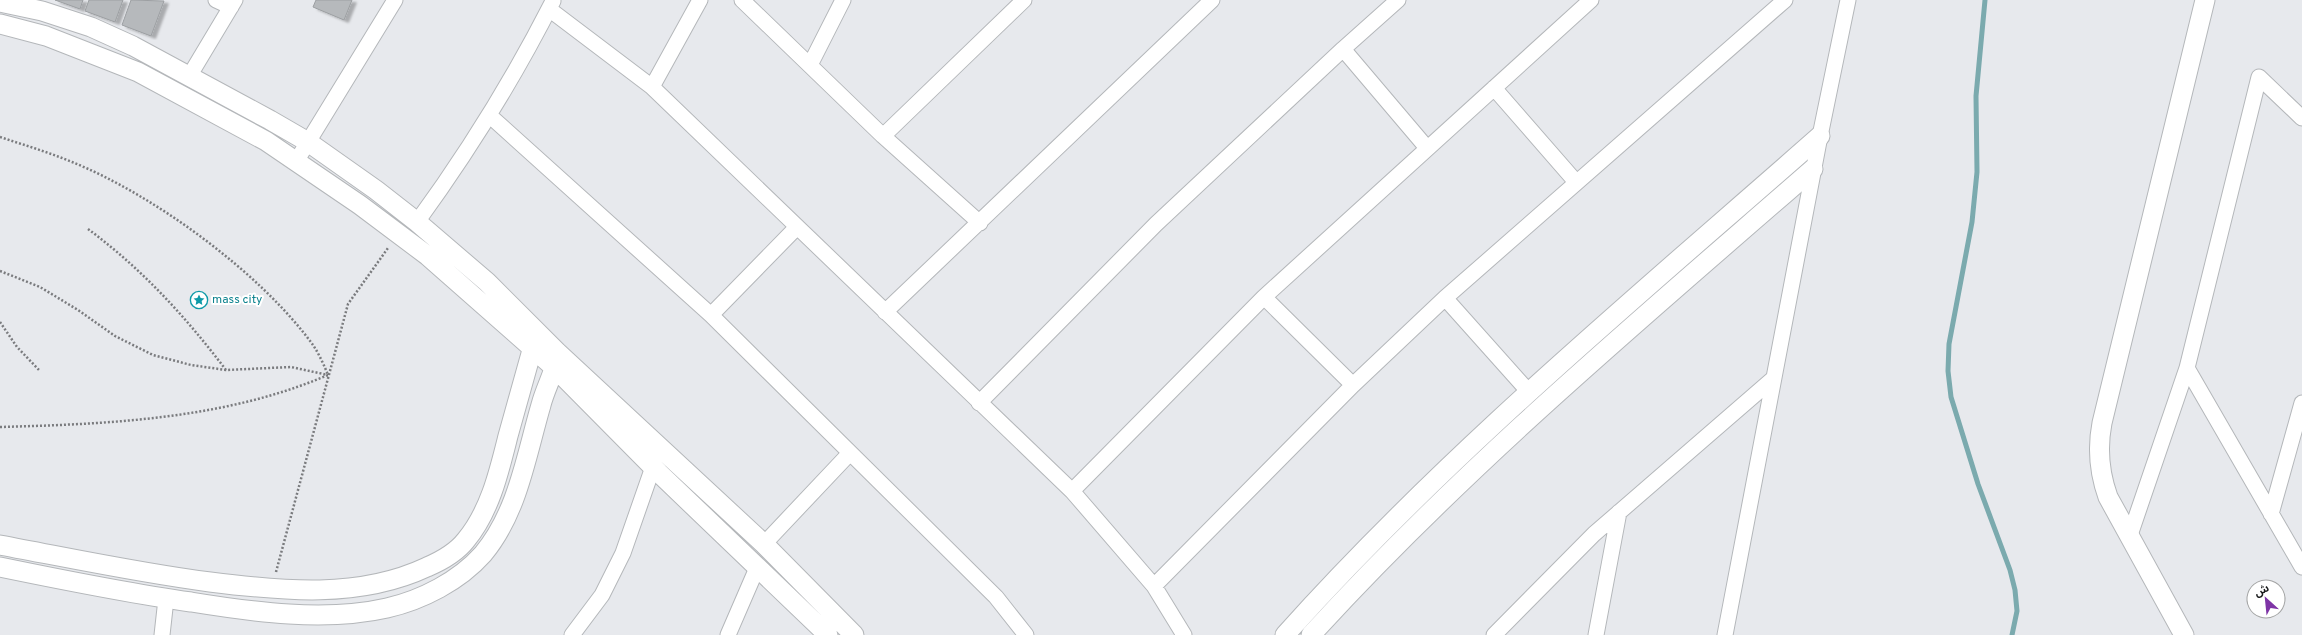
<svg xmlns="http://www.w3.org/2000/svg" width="2302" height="635" font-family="Overpass,'Noto Sans Arabic',sans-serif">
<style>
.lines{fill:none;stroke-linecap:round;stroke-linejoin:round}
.stream{stroke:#7baaae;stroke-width:5}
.building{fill:#b6b9bc;stroke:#9c9fa2;filter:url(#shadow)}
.minor-casing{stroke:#b4b7ba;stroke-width:17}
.tertiary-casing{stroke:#b4b7ba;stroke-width:21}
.path{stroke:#7a7b7e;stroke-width:2.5;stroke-dasharray:2 2;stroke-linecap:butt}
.minor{stroke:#fff;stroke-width:15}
.tertiary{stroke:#fff;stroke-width:19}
.labels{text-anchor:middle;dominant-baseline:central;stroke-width:4;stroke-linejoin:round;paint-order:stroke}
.culture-label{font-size:12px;fill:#0d838f;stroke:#fff;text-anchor:start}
</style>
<defs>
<filter id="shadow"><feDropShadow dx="4.5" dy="2.5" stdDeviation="1" flood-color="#0004"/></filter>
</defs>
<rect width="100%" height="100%" fill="#e7e9ed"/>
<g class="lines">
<!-- stream -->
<path class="stream" d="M1985,0l-9,96 1,76 -5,50 -23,122 -1,27 3,26 27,87 32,86 5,20 2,21 -5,24"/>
</g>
<!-- building -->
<path class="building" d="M55,0h28l-3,9z
M89,0h34l-8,22 -30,-11z
M131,0l33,1 -13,35 -29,-11z
M316,0h36l-8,20 -31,-13z"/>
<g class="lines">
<defs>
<path id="minor" d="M216,0l15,7
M742,0l141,136 97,87
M549,9l103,78 420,404 82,95 30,49
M1343,49l84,99
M810,65l33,-65
M190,75l45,-75
M652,87l48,-87
M1494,88l82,94
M489,115l222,200 285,282 30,38
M883,136l141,-136
M297,160l98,-160
M417,222c51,-70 97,-144 136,-221
M1264,297l89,88
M1445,298l84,94
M885,312l327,-312
M711,315l85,-87
M2187,368l115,199
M979,403l177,-179 187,-175 55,-49
M1072,491l192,-194 327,-297
M2271,514l31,-111
M2129,538l58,-170 72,-291 43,41
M764,544l85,-90
M1154,586l199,-201 92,-87 340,-298
M162,635l4,-36
M572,635l30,-40 21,-42 30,-86
M728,635l29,-67
M1494,635l100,-101 180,-156
M1596,635l23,-123
M1725,635l95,-499 28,-136"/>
<path id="tertiary" d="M0,2l42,9 49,16 42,19 137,74 38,22 68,48 41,32 70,60 70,70 207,192 90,91
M0,24l46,12 92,36 128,69 94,64 68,51 127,112 104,105 169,162
M0,545c70,13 140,28 210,37 72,9 149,17 217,-15 14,-6 29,-14 39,-27 24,-29 33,-68 42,-104 8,-29 16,-57 24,-86l5,-11
M0,567c63,13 127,26 191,35 61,10 135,20 196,6 35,-8 72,-27 96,-54 35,-42 43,-98 58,-149 4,-16 13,-31 16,-48
M1285,635c163,-182 352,-338 535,-499
M1311,635c154,-169 330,-316 502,-466
M2184,635l-76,-138c-9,-25 -11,-48 -6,-74l103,-423"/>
</defs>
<!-- minor casing -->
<use href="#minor" class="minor-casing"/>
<!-- tertiary casing -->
<use href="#tertiary" class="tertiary-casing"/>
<!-- path -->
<path class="path" d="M0,137c24,8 48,15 72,25 82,33 189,111 241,183 6,9 11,20 15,30
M88,229c54,40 97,87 138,141
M0,271l40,16 38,23 37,26 38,19 38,10 35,5 65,-3 37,8
M0,322l17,25 22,23
M0,427c111,-3 225,-8 328,-52
M276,572l72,-268 40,-56"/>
<!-- minor -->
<use href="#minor" class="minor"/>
<!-- tertiary -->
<use href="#tertiary" class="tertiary"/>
</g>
<!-- icons -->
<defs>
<symbol id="sight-ring" viewBox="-11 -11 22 22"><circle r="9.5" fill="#fff" stroke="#0f9aa8" stroke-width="1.5"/><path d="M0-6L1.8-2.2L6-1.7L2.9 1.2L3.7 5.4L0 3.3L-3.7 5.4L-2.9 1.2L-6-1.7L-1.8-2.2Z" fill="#0f9aa8"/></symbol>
</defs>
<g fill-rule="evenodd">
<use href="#sight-ring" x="189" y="290" width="20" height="20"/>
</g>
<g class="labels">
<!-- culture labels -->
<g class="culture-label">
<text x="212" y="300">mass city</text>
</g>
</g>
<!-- north arrow -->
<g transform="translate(2266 599) rotate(333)"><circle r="19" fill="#ffffff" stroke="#a3a4a4"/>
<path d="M0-3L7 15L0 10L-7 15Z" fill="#7e34a6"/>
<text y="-6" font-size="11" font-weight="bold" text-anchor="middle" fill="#1a1b1c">ش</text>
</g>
</svg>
